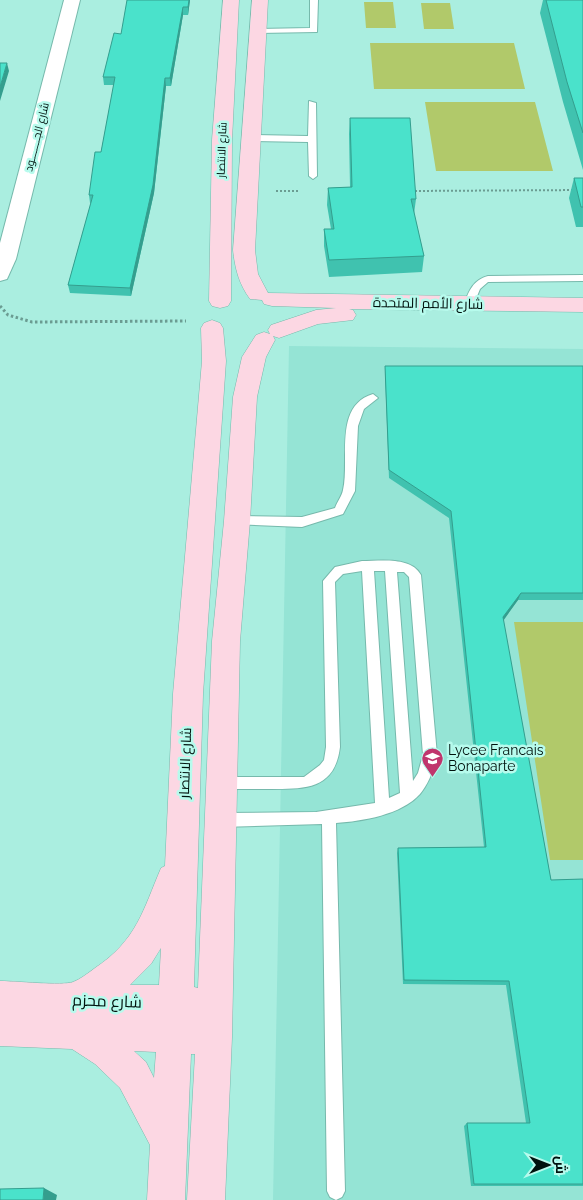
<svg xmlns="http://www.w3.org/2000/svg" width="583" height="1200" font-family="Raleway,Cairo,sans-serif">
<style>
.built{fill:#95e4d5}
.green{fill:#b1c96a}
.lines{fill:none;stroke-linecap:round;stroke-linejoin:round}
.lane-casing{stroke:#76b9ac;stroke-width:2}
.street-casing{stroke:#76b9ac;stroke-width:2}
.secondary-casing{stroke:#76b9ac;stroke-width:1}
.path-far1{stroke:#6b9c92;stroke-width:2;stroke-dasharray:2 2;stroke-linecap:butt}
.path{stroke:#6b9c92;stroke-width:3;stroke-dasharray:2.5 2.5;stroke-linecap:butt}
.lane{fill:#fff;fill-rule:evenodd}
.street{fill:#fff;fill-rule:evenodd}
.secondary{fill:#fcd7e3;fill-rule:evenodd}
.wall{fill:#40c2af}
.shaded-wall{fill:#349e8e}
.building{fill:#4ae2cb;stroke:#349e8e}
.labels{text-anchor:middle;dominant-baseline:central;stroke-width:5;stroke-linejoin:round;paint-order:stroke}
.far-street-label{font-size:11px;fill:#00120e;stroke:#b7fbed}
.street-label{font-size:14px;fill:#00120e;stroke:#b7fbed}
.poi-label{font-size:14px;fill:#00120e;stroke:#b7fbed;text-anchor:start}
.near-street-label{font-size:16px;fill:#00120e;stroke:#b7fbed}
</style>
<rect width="100%" height="100%" fill="#aaeee0"/>
<!-- built -->
<path class="built" d="M289,346l294,3v851h-310z"/>
<!-- green -->
<path class="green" d="M364,2h29l3,26h-30z
M421,3h29l4,26h-30z
M370,43h144l11,46h-151z
M425,102h110l18,69h-117z
M514,622h69v238h-33z"/>
<g class="lines">
<defs>
<path id="lane" d="M310,0h8l-1,32 -59,1 -4,-2 4,-2 52,-1z
M309,101l7,2 1,73 -4,3 -4,-3 -1,-34 -57,-1 -4,-3 4,-3 57,1z
M583,275v6l-95,1 -8,7 -7,17h-8l-1,-2c5,-13 9,-24 24,-28z
M373,394l5,4 -14,11 -6,17 -3,65 -12,23 -41,13 -69,-3 -2,-3 2,-3 4,-2 65,1 33,-9c2,-6 7,-12 8,-18 7,-30 -10,-84 30,-96z
M362,561c18,0 49,-5 59,14l16,180c-3,14 -8,28 -17,39 -19,21 -57,27 -84,29l9,368 -3,6 -6,3 -6,-3 -3,-6 -5,-367 -101,3 -5,-2 -2,-5 2,-5 5,-2 95,-1 59,-9 -13,-232 -19,3 -8,8 5,165c-5,42 -34,42 -69,42 -16,0 -33,0 -50,0l-5,-1 -2,-5 2,-5 5,-1h83l16,-12 4,-5 2,-13 -3,-166 12,-14zM374,571h11l15,222 -11,5zM397,572h7l5,5 14,178 -5,18 -5,8z"/>
<path id="street" d="M64,0h16l-64,259 -9,20 -7,2v-38z"/>
<path id="secondary" d="M223,0h16l-7,140 -1,161 -3,5 -8,2 -8,-2 -3,-5 3,-161z
M252,0h16l-13,250 3,24 10,19 315,5v14l-234,-3 4,1 3,5 -3,5 -35,4 -39,14 -6,-2 2,4 -9,17 -9,40 -7,124 -10,120 -8,396 -7,163h-38l8,-146h-4l-6,146h-38l3,-55 -30,-57 -25,-24 -23,-15 -72,-3v-65c14,0 63,5 73,1 8,-3 15,-9 22,-14 42,-28 48,-58 66,-100l4,-2 8,-172 29,-333 -1,-33 3,-5 8,-3 8,3 3,5 3,33 -23,333 -9,293 4,1 14,-347 12,-120 9,-124 9,-40 14,-22 8,-3 6,2 -2,-4 3,-5 45,-15 20,-2 -64,-2 -8,-2 -2,-4 -12,-1c-11,-15 -15,-30 -17,-49zM161,948l-2,37h-29l21,-21zM134,1051l22,1 -2,26 -8,-16z"/>
</defs>
<!-- lane casing -->
<use href="#lane" class="lane-casing"/>
<!-- street casing -->
<use href="#street" class="street-casing"/>
<!-- secondary casing -->
<use href="#secondary" class="secondary-casing"/>
<!-- path-far1 -->
<path class="path-far1" d="M276,191h24
M411,191l172,-1"/>
<!-- path -->
<path class="path" d="M0,306l8,9 24,7 154,-1"/>
<!-- lane -->
<use href="#lane" class="lane"/>
<!-- street -->
<use href="#street" class="street"/>
<!-- secondary -->
<use href="#secondary" class="secondary"/>
</g>
<!-- wall -->
<path class="wall" d="M190,0l-2,15h-5l-12,71h-5l-12,107 -23,103 -61,-3 -2,-8 23,-82h-1l-1,-8 12,-43 13,-67h-10l-1,-8 18,-43z
M543,0h40v170l-20,-68 -23,-89z
M350,118l66,81 -2,15 10,42 -2,16 -93,5 -5,-31v-17h7l-4,-24 1,-17 22,-1 -1,-53z
M574,178h9v49h-7l-7,-29z
M385,366h198v234h-65l-15,20 48,260 32,-1v307h-112l-7,-60 3,-3h59l-20,-138 -103,-1 -6,-131 1,-5 86,-1 -35,-329 -60,-40 -4,-104z"/>
<!-- shaded-wall -->
<path class="shaded-wall" d="M189,0h1l-2,15v-8z
M183,7v8l-12,71 -1,-8z
M7,63l2,8 -9,30v-14z
M165,78l1,8 -12,107 -23,103 -1,-8z
M521,593l-3,7 -17,24 2,-7z
M44,1188l13,7 -1,5h-13z"/>
<!-- building -->
<path class="building" d="M127,0h62l-1,7h-5l-13,71h-5l-12,107 -23,103 -62,-3 25,-90h-4l6,-43h6l14,-75h-12l11,-44 7,1z
M546,0h37v133l-16,-51z
M0,63h7l-7,24z
M350,118h60l6,81h-5l13,57 -95,4 -5,-31h10l-6,-41 24,-1z
M574,178h9v29h-2z
M385,366h198v227h-62l-18,24 48,263 32,-1v305h-109l-7,-61h63l-21,-142 -105,-1 -6,-132 88,-1 -35,-336 -62,-41z
M44,1188l-1,12h-43v-11z"/>
<!-- icons -->
<defs>
<symbol id="school-pin" viewBox="-11 -11 22 30"><path d="M0 17L-7.5 6A9.5 9.5 0 1 1 7.5 6Z" fill="#c0356d" stroke="#b7fbed"/><path d="M0-5L7-2L0 1L-7-2ZM-4 1L0 2.5L4 1V4Q0 6-4 4Z" fill="#fff"/></symbol>
</defs>
<g fill-rule="evenodd">
<use href="#school-pin" x="420" y="746" width="25" height="34"/>
</g>
<g class="labels">
<!-- far-street labels -->
<g class="far-street-label">
<text transform="translate(37 137) rotate(-76)">شارع الجــــــــود</text>
<text transform="translate(222 150) rotate(-88)">شارع الانتصار</text>
</g>
<!-- street labels -->
<g class="street-label">
<text transform="translate(428 303) rotate(1)">شارع الأمم المتحدة</text>
<text transform="translate(185 763) rotate(-88)">شارع الانتصار</text>
</g>
<!-- poi labels -->
<g class="poi-label">
<text x="448" y="750">Lycee Francais<tspan x="448" dy="16">Bonaparte</tspan></text>
</g>
<!-- near-street labels -->
<g class="near-street-label">
<text transform="translate(107 1001) rotate(2)">شارع محزم</text>
</g>
</g>
<!-- north arrow -->
<g transform="translate(548 1165) rotate(90)" stroke="#b7fbed" stroke-width="4" paint-order="stroke">
<path d="M0-4L9 19L0 12L-9 19Z" fill="#00120e"/>
<text y="-8" font-size="14" font-weight="bold" text-anchor="middle" fill="#00120e">ش</text>
</g>
</svg>
